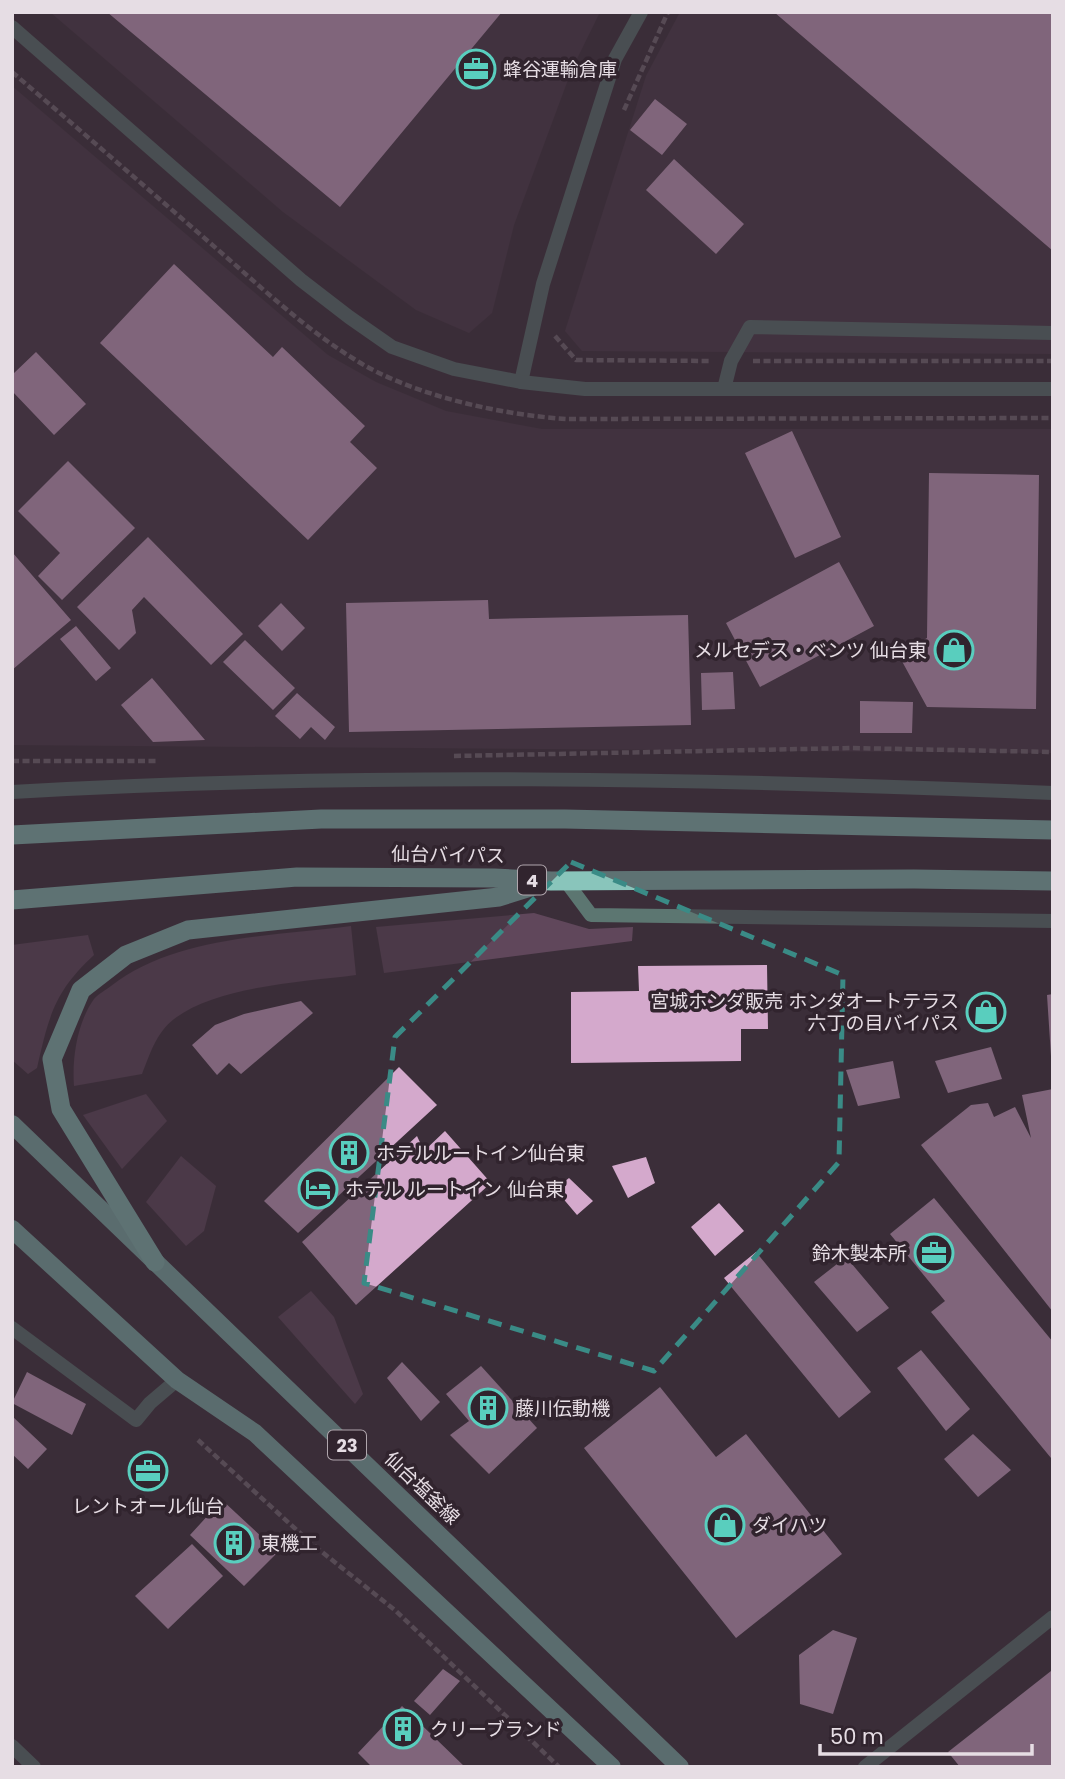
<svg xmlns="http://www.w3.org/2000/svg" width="1065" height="1779" font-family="Poppins,'Noto Sans JP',sans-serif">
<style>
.built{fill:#4a3847}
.green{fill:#60475b}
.building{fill:#d4a9cc}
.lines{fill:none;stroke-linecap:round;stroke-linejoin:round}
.path{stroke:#796d77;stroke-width:4.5;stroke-dasharray:7 3.5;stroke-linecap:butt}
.service{stroke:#5c7671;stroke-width:14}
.minor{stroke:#5c7671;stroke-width:14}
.tertiary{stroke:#5c7671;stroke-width:14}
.primary{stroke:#82b8af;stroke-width:18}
.trunk{stroke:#89c5bb;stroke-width:19}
.marked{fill:none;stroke:#3a8b86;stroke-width:5;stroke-dasharray:14 9;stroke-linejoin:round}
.labels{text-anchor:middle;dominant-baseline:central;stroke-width:7;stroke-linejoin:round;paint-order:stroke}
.shield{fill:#31242e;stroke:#b0a6ad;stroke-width:2}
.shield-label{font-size:18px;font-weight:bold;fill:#e6dde4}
.poi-label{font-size:19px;fill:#e6dde4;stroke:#31242e;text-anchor:start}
.street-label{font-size:19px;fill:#e6dde4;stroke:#31242e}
</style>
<rect width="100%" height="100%" fill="#3b2e39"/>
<!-- built -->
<path class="built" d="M50,12h550l-28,57 -58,156 -22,88 -23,20 -53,-23 -133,-98z
M680,12h373v342l-471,-3 -17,-20 81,-255z
M12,86l316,269 48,27 70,29 96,18h511v324l-1041,-8z"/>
<!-- green -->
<path class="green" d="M534,913l55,16 44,-2 -1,14 -248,32 -8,-46z
M351,926l5,49c-53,7 -139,11 -182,44 -18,14 -24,35 -32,55l-68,12c-2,-28 3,-63 20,-87 4,-5 12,-9 17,-13 64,-50 163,-50 240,-60z
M88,935l6,20c-40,37 -45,61 -57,113l-9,6 -16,-14v-115z
M146,1094l21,27 -45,48 -39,-54z
M181,1156l35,30 -12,45 -18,15 -40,-44z
M311,1291l23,26 29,77 -8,10 -77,-87z"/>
<!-- building -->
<path class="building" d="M107,12h395l-162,195z
M774,12h279v239z
M655,99l32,25 -25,31 -32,-25z
M674,159l70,65 -28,30 -70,-64z
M174,264l99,93 9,-10 83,79 -15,16 27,26 -69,72 -208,-197z
M36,352l50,52 -32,31 -42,-44v-16z
M792,431l49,106 -46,21 -50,-105z
M68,461l67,67 -73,72 -24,-24 22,-23 -42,-42z
M929,473l110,2 -3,234 -109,-2 -29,-53 29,-16z
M148,537l95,97 -32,31 -67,-68 -12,13 4,23 -17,17 -42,-43z
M12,552l59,68 -59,50z
M839,562l35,64 -114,61 -34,-64z
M488,600l1,19 199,-4 3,110 -342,7 -3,-129z
M281,603l24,25 -23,23 -24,-25z
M76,626l35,42 -15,13 -36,-42z
M245,640l50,48 -22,22 -50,-48z
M733,672l2,37 -33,1 -1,-37z
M152,678l53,62 -52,2 -32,-37z
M297,693l38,34 -10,13 -14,-13 -11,12 -25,-23z
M860,701l53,1 -1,31h-52z
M767,965l1,64h-27v32l-170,2v-71l68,-1 -1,-25z
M1053,994v62h-2l-4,-61z
M301,1001l12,12 -72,61 -12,-11 -12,12 -25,-30 23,-20 29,-11z
M991,1047l11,32 -54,14 -13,-32z
M893,1061l7,37 -42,8 -12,-36z
M399,1067l38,38 -139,128 -34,-32z
M1053,1089v223l-132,-167 50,-40 17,-2 6,14 21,-10 16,31 -9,-43z
M445,1131l46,52 -135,122 -54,-63 115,-106 7,15z
M646,1157l9,26 -27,15 -16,-32z
M569,1178l24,23 -16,14 -22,-26z
M934,1198l119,144 -2,116 -120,-146 14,-11 -55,-67z
M719,1203l25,28 -29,25 -24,-29z
M756,1252l115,140 -32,26 -115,-140z
M846,1257l43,51 -32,24 -43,-50z
M921,1350l49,59 -24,22 -49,-63z
M402,1362l38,40 -19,19 -34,-43z
M481,1366l56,62 -48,46 -39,-39 19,-14 -23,-27z
M27,1372l59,32 -14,31 -60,-32z
M660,1387l56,70 30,-23 96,120 -106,84 -152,-190z
M12,1416l35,33 -19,20 -16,-15z
M973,1434l38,36 -33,27 -34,-38z
M222,1500l56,52 -34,34 -54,-51z
M192,1544l31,32 -55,53 -33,-33z
M833,1630l24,8 -24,76 -33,-10 -1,-49z
M443,1669l17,12 -30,34 -16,-14z
M1051,1671l2,3v93h-93l-12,-15z
M402,1706l63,61h-93l-14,-14z"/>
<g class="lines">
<!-- path -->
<path class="path" d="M12,72c69,59 137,118 205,177 44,38 87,79 137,110 56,36 147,56 213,60l486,-1
M624,110l44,-98
M555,336l21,24 136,1
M753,361h300
M454,756l397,-8 202,4
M12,761h146
M198,1440l114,104 84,67 163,156"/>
<!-- service -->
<path class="service" d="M724,389l7,-28 19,-34 303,6"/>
<!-- minor -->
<path class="minor" d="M521,382l22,-98 72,-225 26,-47
M12,792c347,-20 694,-14 1041,1
M565,880l26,35 462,6
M12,1328l124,92 14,-17 27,-23
M12,1746l22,21
M865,1767l188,-150"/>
<!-- tertiary -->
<path class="tertiary" d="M12,27l289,253 48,37 43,30 62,22 67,13 64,7h468"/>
<!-- primary -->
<path class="primary" d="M12,1124l668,643
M12,1229l165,151 78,53 357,334"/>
<!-- trunk -->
<path class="trunk" d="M12,835l309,-16h244l488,11
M12,900l285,-23 197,1 57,3 363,-2 139,2
M155,1262l-94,-153 -9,-50 29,-69 45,-35 62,-25 311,-33 38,-12"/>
</g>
<!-- marked area -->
<path d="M0 0H1065V1779H0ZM571,862l272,113 -4,187 -185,209 -290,-88 31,-246z" fill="#3b2e39" fill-opacity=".55" fill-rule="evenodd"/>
<path class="marked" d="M571,862l272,113 -4,187 -185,209 -290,-88 31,-246z"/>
<!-- icons -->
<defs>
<symbol id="office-ring" viewBox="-11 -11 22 22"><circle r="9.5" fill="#31242e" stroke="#59cebe" stroke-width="1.5"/><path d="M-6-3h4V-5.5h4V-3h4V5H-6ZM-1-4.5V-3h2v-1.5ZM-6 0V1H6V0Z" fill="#59cebe"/></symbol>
<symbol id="shop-ring" viewBox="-11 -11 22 22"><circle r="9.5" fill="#31242e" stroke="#59cebe" stroke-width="1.5"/><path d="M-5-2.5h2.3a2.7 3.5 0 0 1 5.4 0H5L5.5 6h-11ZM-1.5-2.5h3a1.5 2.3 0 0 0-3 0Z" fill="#59cebe"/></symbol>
<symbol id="building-ring" viewBox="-11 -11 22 22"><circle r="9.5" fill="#31242e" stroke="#59cebe" stroke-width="1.5"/><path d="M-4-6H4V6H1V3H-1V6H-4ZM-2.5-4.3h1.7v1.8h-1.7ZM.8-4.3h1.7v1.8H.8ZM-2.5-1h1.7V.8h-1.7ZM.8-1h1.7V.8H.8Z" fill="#59cebe"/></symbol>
<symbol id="hotel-ring" viewBox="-11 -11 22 22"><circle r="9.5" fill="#31242e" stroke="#59cebe" stroke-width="1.5"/><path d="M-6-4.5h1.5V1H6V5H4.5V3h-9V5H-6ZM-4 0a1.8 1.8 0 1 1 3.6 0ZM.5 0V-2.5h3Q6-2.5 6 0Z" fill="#59cebe"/></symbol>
</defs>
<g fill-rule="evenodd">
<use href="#office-ring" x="454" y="47" width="44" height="44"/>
<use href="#shop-ring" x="932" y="628" width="44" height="44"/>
<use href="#shop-ring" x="964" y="990" width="44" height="44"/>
<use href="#building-ring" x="327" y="1131" width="44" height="44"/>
<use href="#hotel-ring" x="296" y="1167" width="44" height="44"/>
<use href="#office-ring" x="912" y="1231" width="44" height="44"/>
<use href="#building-ring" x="466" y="1386" width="44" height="44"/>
<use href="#office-ring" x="126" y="1449" width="44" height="44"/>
<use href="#shop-ring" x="703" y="1503" width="44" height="44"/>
<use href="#building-ring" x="212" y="1521" width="44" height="44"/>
<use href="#building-ring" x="381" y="1707" width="44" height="44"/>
</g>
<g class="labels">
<!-- shield labels -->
<g class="shield">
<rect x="518" y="865.5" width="28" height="29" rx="5"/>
<rect x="328" y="1430.5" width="38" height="29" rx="5"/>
</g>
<g class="shield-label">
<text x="532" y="880">4</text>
<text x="347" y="1445">23</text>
</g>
<!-- poi labels -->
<g class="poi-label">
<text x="503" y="69">蜂谷運輸倉庫</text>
<text x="927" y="650" text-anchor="end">メルセデス・ベンツ 仙台東</text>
<text x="959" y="1001" text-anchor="end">宮城ホンダ販売 ホンダオートテラス<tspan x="959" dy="22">六丁の目バイパス</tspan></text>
<text x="376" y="1153">ホテルルートイン仙台東</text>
<text x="345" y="1189">ホテル ルートイン 仙台東</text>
<text x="907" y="1253" text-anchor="end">鈴木製本所</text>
<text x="515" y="1408">藤川伝動機</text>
<text x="148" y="1506" text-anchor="middle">レントオール仙台</text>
<text x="752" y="1525">ダイハツ</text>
<text x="261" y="1543">東機工</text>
<text x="430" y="1729">クリーブランド</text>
</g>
<!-- street labels -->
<g class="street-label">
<text transform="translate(448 855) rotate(1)">仙台バイパス</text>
<text transform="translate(422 1488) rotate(44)">仙台塩釜線</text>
</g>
</g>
<!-- border -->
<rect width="1065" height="1779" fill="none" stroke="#e6dde4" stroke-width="28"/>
<!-- scale -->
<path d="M820 1744v10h212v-10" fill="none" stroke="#e6dde4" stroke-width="3.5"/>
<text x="830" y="1744" font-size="21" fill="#e6dde4" stroke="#31242e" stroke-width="5" paint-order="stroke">50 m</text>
</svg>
